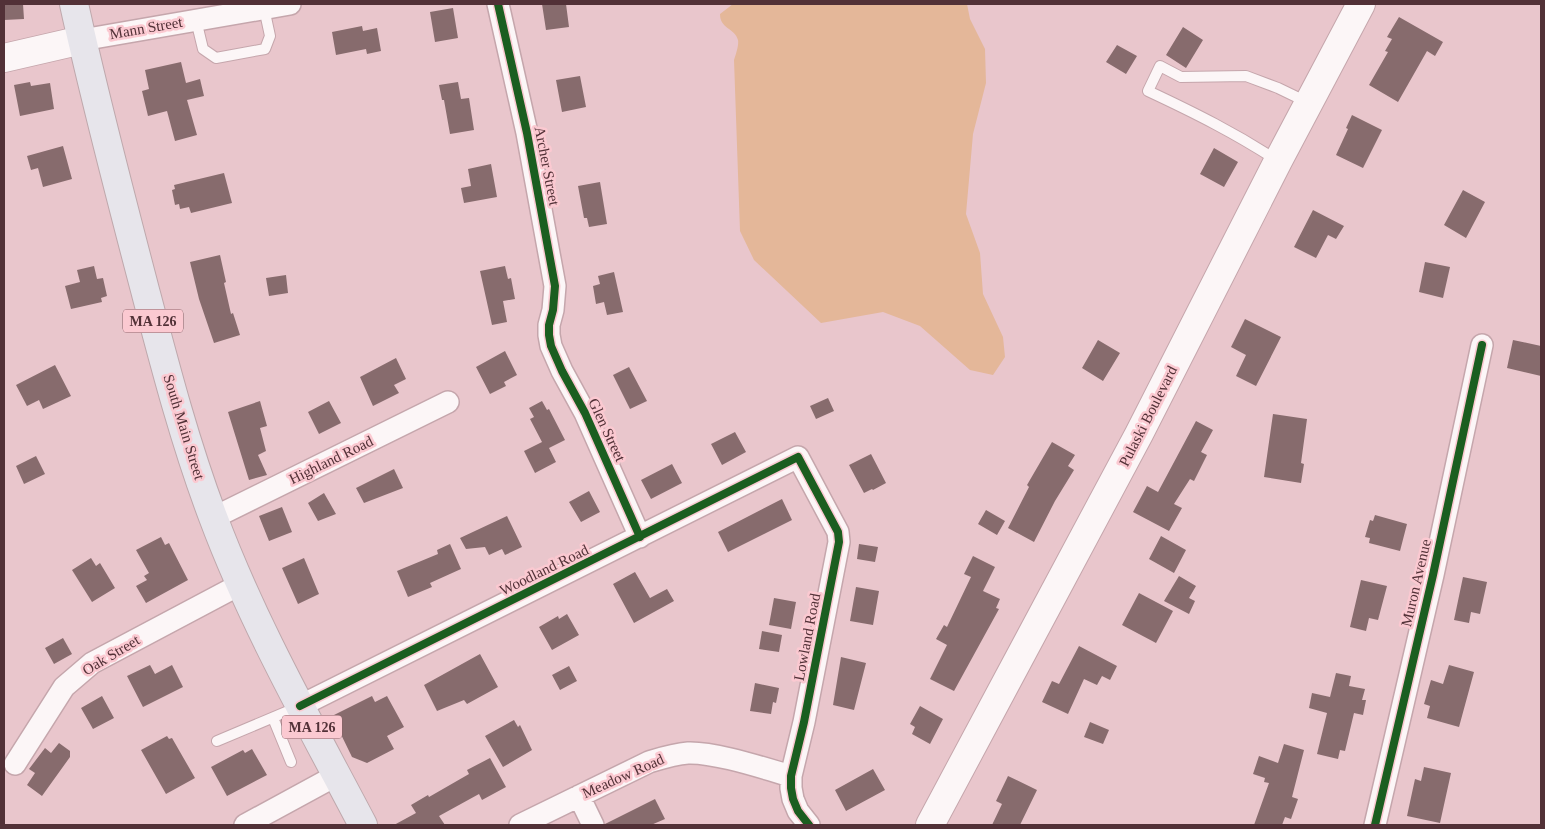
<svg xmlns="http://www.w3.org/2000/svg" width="1545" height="829" font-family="'Times New Roman',serif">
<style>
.green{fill:#e4b799}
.building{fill:#876b6d}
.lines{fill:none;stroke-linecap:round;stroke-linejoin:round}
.lane-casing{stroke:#c5a6ac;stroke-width:12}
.street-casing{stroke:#c5a6ac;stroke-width:24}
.secondary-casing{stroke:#c5a6ac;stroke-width:30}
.primary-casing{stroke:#bea8ac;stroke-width:30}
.lane{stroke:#fcf6f7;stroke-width:10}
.street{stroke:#fcf6f7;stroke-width:21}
.secondary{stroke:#fcf6f7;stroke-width:28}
.primary{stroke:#e7e5eb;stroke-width:28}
.cycleway-casing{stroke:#fbc9d1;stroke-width:11}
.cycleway{stroke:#1b5e20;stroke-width:8}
.labels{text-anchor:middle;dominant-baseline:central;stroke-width:5;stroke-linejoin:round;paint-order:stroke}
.shield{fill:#fbc9d1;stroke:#855f65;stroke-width:1}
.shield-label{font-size:14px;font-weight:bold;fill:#523137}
.street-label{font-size:15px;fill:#523137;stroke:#fbc9d1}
</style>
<rect width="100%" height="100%" fill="#e9c6cc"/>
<!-- green -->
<path class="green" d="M733,4h234l3,15 15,30 1,34 -13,51 -7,80 14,39 3,41 20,43 2,20 -12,18 -23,-5 -50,-44 -37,-14 -62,11 -67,-63 -14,-29 -6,-171c2,-6 5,-15 4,-20 -3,-12 -18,-11 -18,-26z"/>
<!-- building -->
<path class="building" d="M4,4h19l1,15 -20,1z
M542,4h24l3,23 -23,3z
M453,8l5,30 -23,4 -5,-30z
M1399,17l44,25 -8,14 -8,-5 -29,51 -29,-17 19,-33 -3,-1 7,-12 -5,-2z
M362,26l1,5 14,-3 4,23 -14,3 -1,-5 -30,6 -4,-23z
M1183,27l20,13 -17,28 -20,-13z
M1117,45l20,11 -11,18 -20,-12z
M181,62l5,21 14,-4 4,17 -17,4 10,35 -22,6 -8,-30 -19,5 -6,-25 7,-2 -4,-19z
M580,76l6,31 -24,5 -6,-32z
M30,82l1,4 19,-3 4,26 -34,7 -6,-31z
M458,82l3,17 8,-1 5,32 -24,4 -6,-34h-2l-3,-15z
M1352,115l30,15 -19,38 -27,-13 12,-26 -2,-1z
M63,146l9,33 -29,8 -5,-19 -7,2 -4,-14z
M1214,148l24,14 -14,25 -24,-13z
M491,164l6,33 -33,6 -3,-15 10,-2 -3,-17z
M224,173l8,30 -41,10 -2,-6 -9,2 -1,-5 -4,1 -3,-15 3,-1 -1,-4z
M600,182l7,42 -18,3 -2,-9h-3l-6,-32z
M1463,190l22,12 -19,36 -22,-13z
M1313,210l31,16 -8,13 -8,-4 -12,23 -22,-11z
M220,255l6,27 -2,1 7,31 2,-1 7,22 -26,8 -15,-44 -9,-37z
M1425,262l25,5 -7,31 -24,-6z
M94,266l3,13 6,-1 4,18 -6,2 1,4 -31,7 -6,-23 15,-4 -3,-12z
M505,266l3,13 3,-1 4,21 -12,2 4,21 -15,3 -12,-54z
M614,272l9,40 -16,3 -3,-13 -8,2 -3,-18 7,-2 -2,-8z
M286,275l2,18 -19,3 -3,-18z
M1245,319l36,18 -25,49 -20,-10 10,-21 -15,-8z
M1098,340l22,13 -17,28 -21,-13z
M1513,340l28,6v30l-34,-8z
M505,351l12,24 -13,7 2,4 -16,8 -14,-27z
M396,358l10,21 -12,6 5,8 -26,13 -13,-29z
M55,365l16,31 -28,13 -4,-9 -12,6 -11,-21z
M629,367l18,34 -17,8 -17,-34z
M828,398l6,13 -18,8 -6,-13z
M260,401l7,25 -7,2 6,23 -8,4 9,20 -18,5 -21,-68z
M329,401l12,22 -22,11 -11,-22z
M542,401l5,9 2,-1 16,31 -16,8 7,14 -21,11 -11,-22 18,-9 -12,-23 4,-2 -5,-9z
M1273,414l34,5 -6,44 3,1 -3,19 -37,-6z
M1196,421l17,9 -12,22 6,3 -13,26 -4,-2 -16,25 8,4 -13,23 -36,-19 14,-26 11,6z
M735,432l11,20 -24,13 -11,-21z
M1052,442l23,13 -7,11 6,4 -19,31 -21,41 -26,-14 21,-41 -2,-2z
M871,454l15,29 -13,7 -1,-1 -8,4 -15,-28z
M36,456l9,18 -21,10 -8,-18z
M672,464l10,19 -31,16 -10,-19z
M394,469l9,19 -39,15 -8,-15z
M589,491l11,21 -19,10 -12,-20z
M324,493l12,21 -18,7 -10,-18z
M782,499l10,21 -64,32 -10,-20z
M282,507l10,25 -23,9 -10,-25z
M986,510l19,11 -8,14 -19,-11z
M1375,515l32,9 -7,27 -31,-8 1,-5 -5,-1 5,-17 3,1z
M507,516l15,31 -17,8 -3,-6 -13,6 -4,-8 -19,2 -6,-11z
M1161,536l25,14 -12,23 -25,-14z
M161,537l4,8 4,-2 19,37 -42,23 -10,-17 11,-6 -3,-4 5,-3 -13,-23z
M450,544l11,25 -31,14 2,4 -24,10 -11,-26 41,-17 -1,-4z
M859,544l19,3 -3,15 -18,-3z
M973,556l22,11 -12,24 17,8 -4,9 3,1 -45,82 -24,-12 17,-34 -11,-6 8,-14 3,2 24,-50 -7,-3z
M91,558l5,8 4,-3 15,25 -23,14 -20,-32z
M304,558l15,36 -21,10 -16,-36z
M635,572l15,26 17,-9 7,12 -40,22 -21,-39z
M1179,576l17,10 -7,12 6,3 -6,13 -25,-13z
M1463,577l24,5 -7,32 -9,-2 -2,11 -15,-3z
M1361,580l26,6 -9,34 -9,-2 -3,13 -16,-4z
M856,587l23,4 -6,34 -23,-4z
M1139,593l34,18 -17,32 -34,-18z
M774,598l22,4 -5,27 -22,-4z
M567,614l12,21 -27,15 -13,-23 19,-11 1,3z
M762,631l20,4 -3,17 -20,-3z
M63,638l9,16 -18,10 -9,-16z
M1079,646l38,20 -7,14 -8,-4 -5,9 -13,-6 -16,35 -26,-12 10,-21 7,3z
M480,654l18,33 -31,17 -3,-4 -27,11 -13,-26z
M841,657l25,6 -12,47 -21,-5z
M150,665l5,9 17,-9 11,22 -40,20 -16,-31z
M1449,665l25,7 -15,55 -32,-9 3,-12 -6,-2 7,-24 12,4z
M569,666l8,15 -17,9 -8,-15z
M1336,673l15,3 -2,10 16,3 -3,11h4l-3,15 -9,-2 -9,38 -5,-1 -2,9 -21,-5 10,-41 -18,-5 3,-15 18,4z
M755,683l24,5 -3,15 -3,-1 -2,12 -21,-3z
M102,696l12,22 -21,11 -12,-21z
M372,696l3,6 12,-6 17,31 -17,9 7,13 -27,14 -15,-6 -20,-41z
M920,706l23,13 -13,25 -18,-10 3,-7 -5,-3z
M514,720l4,7 2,-2 12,25 -29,17 -18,-31z
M1090,722l19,8 -6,14 -19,-7z
M167,736l2,3 3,-1 23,40 -29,16 -25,-44z
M59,743l11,8v6l-28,39 -15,-11 8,-12 -6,-4 16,-21 6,5z
M1284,744l20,6 -12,47 6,2 -7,20 -6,-2 -3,8h-28l15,-42 -5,-1 1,-4 -12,-4 6,-18 19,7z
M252,749l15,26 -40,21 -16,-29 32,-17 2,3z
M490,758l16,29 -24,13 -3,-6 -40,22 6,9h-51l22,-12 -5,-8 17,-10 1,2 40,-23 -2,-4z
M1424,767l27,6 -11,50 -33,-7 8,-37 6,2z
M873,769l12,21 -39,21 -11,-21z
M1008,776l29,14 -17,35h-28l10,-21 -6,-3z
M655,799l10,20 -14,6h-46v-1z"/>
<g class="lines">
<defs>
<path id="lane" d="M196,20l7,29 13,9 49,-9 5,-13 -6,-28
M1278,161c-43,-28 -83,-48 -130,-70l12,-25 21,11 65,-1 32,12 29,14
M273,718l18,44
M217,741l83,-35"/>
<path id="street" d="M498,4l29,129 28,153 -2,24 -4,15v10l2,11 11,25 23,42 55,124
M82,40l208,-36
M213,518l235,-116
M300,706l498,-249 40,75 1,10 -35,180 -13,54v12l2,11 5,12 11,14
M15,764l49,-77 28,-24 149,-79
M579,796l14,29
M245,825l92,-50
M520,825l129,-63c13,-4 25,-8 39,-9 27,-1 75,15 103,23
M1375,825l58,-250 49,-230"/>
<path id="secondary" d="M4,58l78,-18
M930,825l209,-391 139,-273 83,-157"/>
<path id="primary" d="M74,4c21,96 46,191 71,286 20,76 40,153 68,227 40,107 97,207 150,308"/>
</defs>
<!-- lane casing -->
<use href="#lane" class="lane-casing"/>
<!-- street casing -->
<use href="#street" class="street-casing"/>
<!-- secondary casing -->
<use href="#secondary" class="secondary-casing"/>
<!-- primary casing -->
<use href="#primary" class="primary-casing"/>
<!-- lane -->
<use href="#lane" class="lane"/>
<!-- street -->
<use href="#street" class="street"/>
<!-- secondary -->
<use href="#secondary" class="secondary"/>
<!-- primary -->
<use href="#primary" class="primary"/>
<defs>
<path id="cycleway" d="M498,4l29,129 28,153 -2,24 -4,15v10l2,11 11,25 23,42 55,124
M300,706l498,-249 40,75 1,10 -35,180 -13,54v12l2,11 5,12 11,14
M1375,825l58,-250 49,-230"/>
</defs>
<!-- cycleway casing -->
<use href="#cycleway" class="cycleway-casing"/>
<!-- cycleway -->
<use href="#cycleway" class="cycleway"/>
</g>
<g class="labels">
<!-- shield labels -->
<g class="shield">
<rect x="123" y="309.5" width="60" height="23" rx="4"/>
<rect x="282" y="715.5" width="60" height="23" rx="4"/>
</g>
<g class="shield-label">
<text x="153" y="321">MA 126</text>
<text x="312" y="727">MA 126</text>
</g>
<!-- street labels -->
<g class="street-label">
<text transform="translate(146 28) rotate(-10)">Mann Street</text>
<text transform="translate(547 166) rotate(79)">Archer Street</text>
<text transform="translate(1148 416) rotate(-63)">Pulaski Boulevard</text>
<text transform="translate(184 427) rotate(73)">South Main Street</text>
<text transform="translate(607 430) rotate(65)">Glen Street</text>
<text transform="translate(331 460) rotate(-26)">Highland Road</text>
<text transform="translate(544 570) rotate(-26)">Woodland Road</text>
<text transform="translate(1416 583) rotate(-77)">Muron Avenue</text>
<text transform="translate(807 637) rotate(-79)">Lowland Road</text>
<text transform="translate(111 655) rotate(-31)">Oak Street</text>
<text transform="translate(623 776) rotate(-24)">Meadow Road</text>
</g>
</g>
<!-- border -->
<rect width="1545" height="829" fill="none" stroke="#523137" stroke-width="10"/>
</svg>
